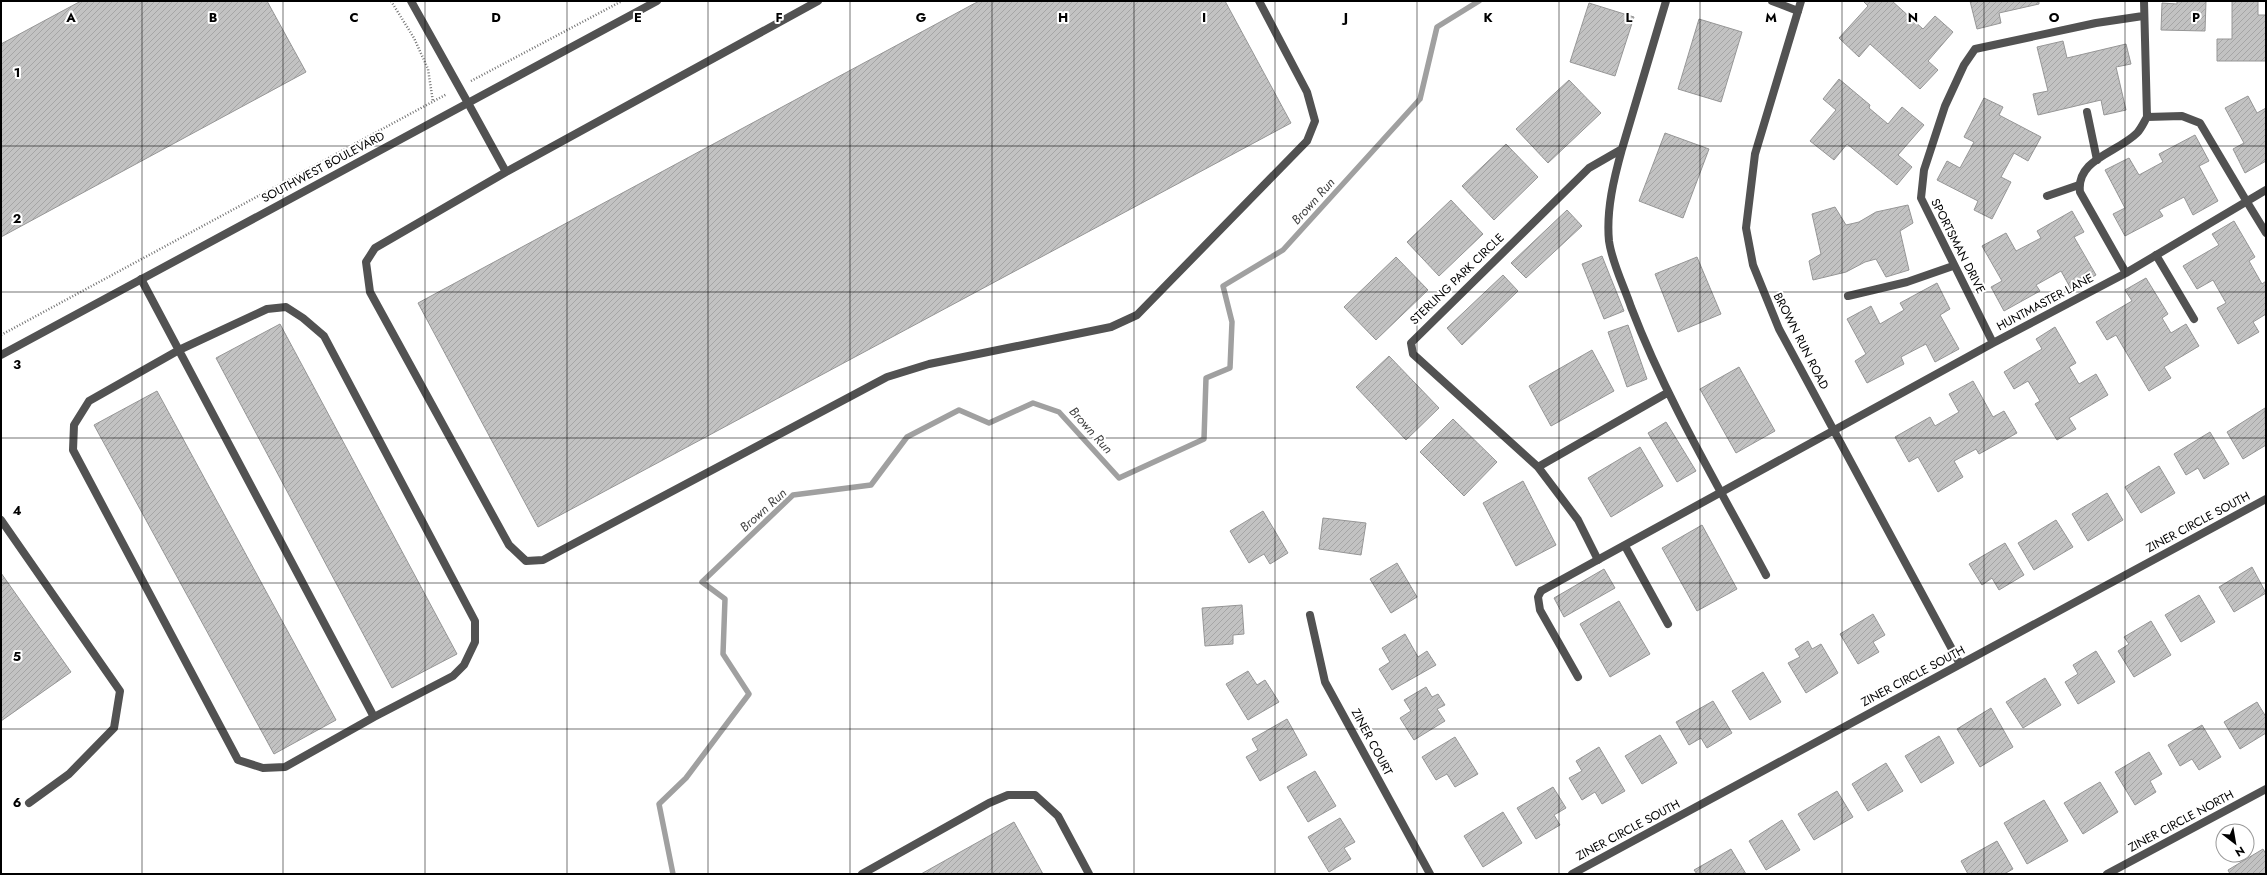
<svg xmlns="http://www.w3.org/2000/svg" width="2267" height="875" font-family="Jost,sans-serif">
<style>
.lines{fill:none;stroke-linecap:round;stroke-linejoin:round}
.stream{stroke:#a0a0a0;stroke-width:5.5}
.building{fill:url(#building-hatch);stroke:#969696}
.path{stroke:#747474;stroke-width:2.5;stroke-dasharray:1 2;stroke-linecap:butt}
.service{stroke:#525252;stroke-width:8}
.minor{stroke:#525252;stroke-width:8}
.tertiary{stroke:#525252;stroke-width:8}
.grid{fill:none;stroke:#000;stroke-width:1;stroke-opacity:0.55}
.labels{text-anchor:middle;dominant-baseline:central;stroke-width:4;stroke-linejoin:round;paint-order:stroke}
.street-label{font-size:12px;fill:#000;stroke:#fff}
.water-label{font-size:13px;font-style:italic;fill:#414141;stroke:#fff}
.grid-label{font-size:13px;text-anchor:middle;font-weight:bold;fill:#000;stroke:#fff;stroke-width:4;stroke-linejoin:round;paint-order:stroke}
</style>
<defs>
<pattern id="building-hatch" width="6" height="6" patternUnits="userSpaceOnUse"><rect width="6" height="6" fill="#c2c2c2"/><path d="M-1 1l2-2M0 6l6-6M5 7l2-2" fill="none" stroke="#a5a5a5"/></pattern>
</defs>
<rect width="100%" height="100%" fill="#fff"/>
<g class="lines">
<!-- stream -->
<path class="stream" d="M673,874l-14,-70 27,-26 63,-84 -26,-40 2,-55 -23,-17 91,-87 78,-10 36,-48 52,-27 30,13 44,-20 26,9 60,66 85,-39 2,-61 24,-10 2,-46 -9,-36 60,-36 137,-151 17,-72 42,-26"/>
</g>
<!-- building -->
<path class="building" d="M81,1h186l39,71 -305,165v-193z
M979,1h246l66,122 -753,404 -120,-224z
M1863,1h29l31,28 12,-13 18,16 -25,29 10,9 -18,19 -50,-45 -11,13 -20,-19 29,-32z
M1970,1h69v3l-40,9 2,10 -24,6z
M2177,1h29l-1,30 -44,-1 1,-27 15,1z
M2232,1h26v14h8v46h-49v-22h15z
M1589,3l45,14 -19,59 -45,-14z
M1699,19l43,13 -21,70 -43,-13z
M2063,41l4,17 59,-14 5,20 -15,3 10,43 -22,5 -3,-15 -63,15 -5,-21 15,-3 -11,-44z
M1839,79l31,26 -1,3 19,16 14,-17 22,18 -26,30 14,12 -15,18 -50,-41 -13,16 -24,-19 26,-31 -13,-11z
M1569,80l32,33 -53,50 -32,-34z
M2248,96l9,17 9,-5v53l-21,12 -12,-24 11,-6 -19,-35z
M1984,98l19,9 -4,8 42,22 -13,24 -14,-8 -13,24 10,5 -19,37 -18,-9 4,-9 -41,-21 10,-19 13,7 14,-26 -10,-5z
M1665,133l44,16 -26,69 -44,-17z
M2195,135l14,26 -10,5 19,35 -25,14 -9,-18 -25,13 4,6 -38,20 -12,-22 12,-6 -20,-38 24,-12 10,17 24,-13 -4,-8z
M1506,144l32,33 -44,43 -32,-34z
M1451,200l32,34 -44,42 -32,-34z
M1908,205l5,18 -13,8 9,39 -23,7 -10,-18 -11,3 -19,10 -33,8 -4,-19 12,-7 -9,-40 23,-7 11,18 13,-3 17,-10z
M1567,210l15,16 -56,52 -15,-15z
M2072,211l12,21 -10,5 22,38 -25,14 -10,-18 -25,14 4,6 -36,20 -13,-24 11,-6 -20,-35 24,-13 10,18 25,-13 -4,-7z
M2234,221l21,36 -6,4 13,23 4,-3v33l-13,8 6,10 -21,12 -21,-36 9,-5 -13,-23 -16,9 -14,-23 36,-21 -7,-11z
M1602,256l22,55 -20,8 -22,-55z
M1396,257l32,33 -52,50 -32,-33z
M1697,257l24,57 -43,18 -23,-58z
M1503,275l15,16 -56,54 -15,-17z
M2146,278l22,36 -6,4 9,15 15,-9 13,22 -35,21 7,11 -22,13 -33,-56 -9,5 -11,-18 36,-21 -7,-11z
M1937,283l13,26 -10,6 19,34 -24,13 -9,-18 -25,13 3,7 -37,19 -12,-22 11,-7 -19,-35 24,-13 9,18 24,-14 -4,-7z
M280,324l177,330 -65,34 -176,-330z
M1628,325l19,54 -20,8 -19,-55z
M2055,327l21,36 -7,4 10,17 17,-10 12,21 -39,23 7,11 -19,11 -22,-36 5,-3 -12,-20 -14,8 -10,-17 38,-23 -6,-10z
M1592,350l22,41 -63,35 -22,-40z
M1389,356l50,52 -33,32 -50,-53z
M1739,367l36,64 -39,22 -36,-64z
M1973,381l20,36 11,-6 13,22 -38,21 -3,-5 -22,12 9,16 -25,15 -20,-35 -9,5 -14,-25 35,-20 5,9 24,-14 -10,-18z
M157,391l179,329 -62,34 -180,-329z
M2265,408l1,37 -23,14 -16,-27z
M1453,419l44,43 -33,34 -44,-44z
M1666,422l30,49 -19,11 -29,-49z
M2210,432l19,32 -25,15 -6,-11 -12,7 -12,-21z
M1640,447l23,39 -52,31 -23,-39z
M2159,466l16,27 -34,20 -16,-26z
M1523,481l33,64 -40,21 -33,-63z
M2107,493l16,27 -35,21 -16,-27z
M1263,511l25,42 -18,11 -6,-10 -15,9 -19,-32z
M1323,518l43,5 -5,32 -42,-6z
M2056,520l17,27 -39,23 -16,-27z
M1702,525l35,64 -40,22 -35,-63z
M2005,543l19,32 -25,15 -7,-12 -10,7 -13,-21z
M1397,563l20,34 -26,16 -21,-34z
M2252,567l14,26 -32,19 -15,-25z
M1604,569l11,19 -51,29 -10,-19z
M1,573l70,99 -70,49z
M2199,595l16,27 -34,20 -16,-27z
M1619,601l31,53 -40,23 -30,-53z
M1242,605l2,29 -11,1v9l-28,2 -3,-38z
M1873,614l12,21 -12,7 6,10 -21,12 -18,-30z
M2151,621l20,34 -37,22 -16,-26 11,-7 -5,-7z
M1405,634l13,23 9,-6 9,14 -44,25 -13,-21 11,-7 -8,-14z
M1808,641l4,8 9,-5 17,29 -32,20 -18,-30 12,-6 -5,-8z
M2096,651l19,31 -37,22 -13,-22 13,-8 -5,-9z
M1248,671l9,14 8,-5 14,22 -31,18 -22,-36z
M1763,672l18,30 -31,18 -18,-29z
M2045,678l16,27 -38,23 -17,-26z
M1426,687l6,10 6,-3 7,11 -8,4 8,12 -31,19 -14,-22 11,-7 -7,-11z
M1713,701l19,32 -25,15 -6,-10 -12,7 -13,-23z
M2257,702l9,15v16l-26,16 -16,-27z
M1991,708l22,39 -33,20 -23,-38z
M1287,719l20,36 -47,26 -14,-24 12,-7 -6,-11z
M2202,725l19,32 -22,13 -7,-11 -12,7 -12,-21z
M1660,735l17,28 -35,21 -17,-28z
M1939,736l15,27 -33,20 -16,-27z
M1455,737l23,37 -23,13 -8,-13 -11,6 -14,-23z
M1599,747l26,44 -23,13 -7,-12 -13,8 -13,-22 13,-7 -6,-10z
M2149,752l13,22 -12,7 6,11 -21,13 -20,-33z
M1886,763l17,28 -35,20 -16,-27z
M1315,771l21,35 -28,16 -21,-35z
M2100,782l18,30 -35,22 -19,-31z
M1553,787l13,21 -12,7 6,10 -24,14 -19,-31z
M1837,791l16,26 -39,23 -16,-26z
M2044,800l24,41 -41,23 -23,-41z
M1503,812l19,31 -39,24 -19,-31z
M1340,818l15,24 -11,6 7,11 -22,13 -21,-35z
M1782,820l18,30 -34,20 -17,-29z
M1014,822l29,52h-122z
M1997,841l16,28 -9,5h-36l-7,-13z
M1731,849l15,25h-49l-3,-4z
M2263,849l3,5v20h-36l-2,-4z"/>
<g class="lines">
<!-- path -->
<path class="path" d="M391,1l23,37 14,31 5,33
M471,81l151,-80
M1,335l446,-241"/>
<!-- service -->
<path class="service" d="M818,1l-312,171 -131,76 -9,14 4,30 139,253 17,16 17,-1 344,-183 42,-13 182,-37 26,-12 170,-174 8,-20 -8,-29 -48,-91
M1772,1l26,10
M468,103l38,69
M2087,112l10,48
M1622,149c-8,29 -16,61 -13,92 3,22 15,45 22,66 36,94 88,180 135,268
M2047,196l32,-11
M2247,202l19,31
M2156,255l38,64
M141,279l233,438 -89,50 -22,1 -25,-8 -165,-310 1,-25 15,-24 90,-51 88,-41 19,-2 17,11 21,18 151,285v21l-11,23 -11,11 -79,41
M1848,296l59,-14 46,-16
M1538,467l129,-74
M1,520l119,171 -6,37 -45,46 -40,29
M1625,546l43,78
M1598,560l-20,-40 -40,-53 -125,-113 -2,-11 178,-175 33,-19 44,-148
M1541,591l-3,6 2,13 38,67
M862,874l127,-71 19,-8h27l23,21 31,58"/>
<!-- minor -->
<path class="minor" d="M411,1l57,102
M1801,1l-46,153 -9,74 7,37 26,64 181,335
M2144,1l3,116 35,-1 18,7 47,79
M2126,273l-46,-81c-4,-33 37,-39 57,-59 4,-4 7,-11 10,-16
M1993,343l-72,-145 3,-28 21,-64 19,-41 11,-16 121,-26 47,-7
M1541,591l452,-248 133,-70 140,-83
M1310,615l15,67 105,192
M1572,874l694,-375
M2107,874l159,-85"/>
<!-- tertiary -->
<path class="tertiary" d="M1,355l656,-354"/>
</g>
<!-- grid -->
<path class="grid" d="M142,1v873M283,1v873M425,1v873M567,1v873M708,1v873M850,1v873M992,1v873M1134,1v873M1275,1v873M1417,1v873M1559,1v873M1700,1v873M1842,1v873M1984,1v873M2125,1v873M1,146h2265M1,292h2265M1,438h2265M1,583h2265M1,729h2265"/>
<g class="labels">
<!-- street labels -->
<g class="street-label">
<text transform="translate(323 167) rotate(-28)">SOUTHWEST BOULEVARD</text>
<text transform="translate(1958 246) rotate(63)">SPORTSMAN DRIVE</text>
<text transform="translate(1457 279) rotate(-44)">STERLING PARK CIRCLE</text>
<text transform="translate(2045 302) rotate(-28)">HUNTMASTER LANE</text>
<text transform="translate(1801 341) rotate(63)">BROWN RUN ROAD</text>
<text transform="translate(2198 522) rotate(-28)">ZINER CIRCLE SOUTH</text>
<text transform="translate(1913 676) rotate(-28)">ZINER CIRCLE SOUTH</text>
<text transform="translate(1372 742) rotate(62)">ZINER COURT</text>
<text transform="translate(2181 821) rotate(-28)">ZINER CIRCLE NORTH</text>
<text transform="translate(1628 830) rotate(-28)">ZINER CIRCLE SOUTH</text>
</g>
<!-- water labels -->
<g class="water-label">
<text transform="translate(1313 201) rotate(-48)">Brown Run</text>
<text transform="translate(1091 430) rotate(48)">Brown Run</text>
<text transform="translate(763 510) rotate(-42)">Brown Run</text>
</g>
</g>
<g class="grid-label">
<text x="71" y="22">A</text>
<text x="213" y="22">B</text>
<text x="354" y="22">C</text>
<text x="496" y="22">D</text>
<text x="638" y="22">E</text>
<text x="779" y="22">F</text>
<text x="921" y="22">G</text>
<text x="1063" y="22">H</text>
<text x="1204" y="22">I</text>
<text x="1346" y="22">J</text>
<text x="1488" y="22">K</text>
<text x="1629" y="22">L</text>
<text x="1771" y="22">M</text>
<text x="1913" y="22">N</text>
<text x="2054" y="22">O</text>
<text x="2196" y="22">P</text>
<text x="17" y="77">1</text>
<text x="17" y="223">2</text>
<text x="17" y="369">3</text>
<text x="17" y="515">4</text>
<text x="17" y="661">5</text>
<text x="17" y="807">6</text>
</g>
<!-- border -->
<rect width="2267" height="875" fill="none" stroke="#000000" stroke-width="4"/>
<!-- north arrow -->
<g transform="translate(2235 843) rotate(149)"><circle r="19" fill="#ffffff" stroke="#999999"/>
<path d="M0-3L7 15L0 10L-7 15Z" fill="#000000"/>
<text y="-6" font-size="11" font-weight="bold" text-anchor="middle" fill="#000000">N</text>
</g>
</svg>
